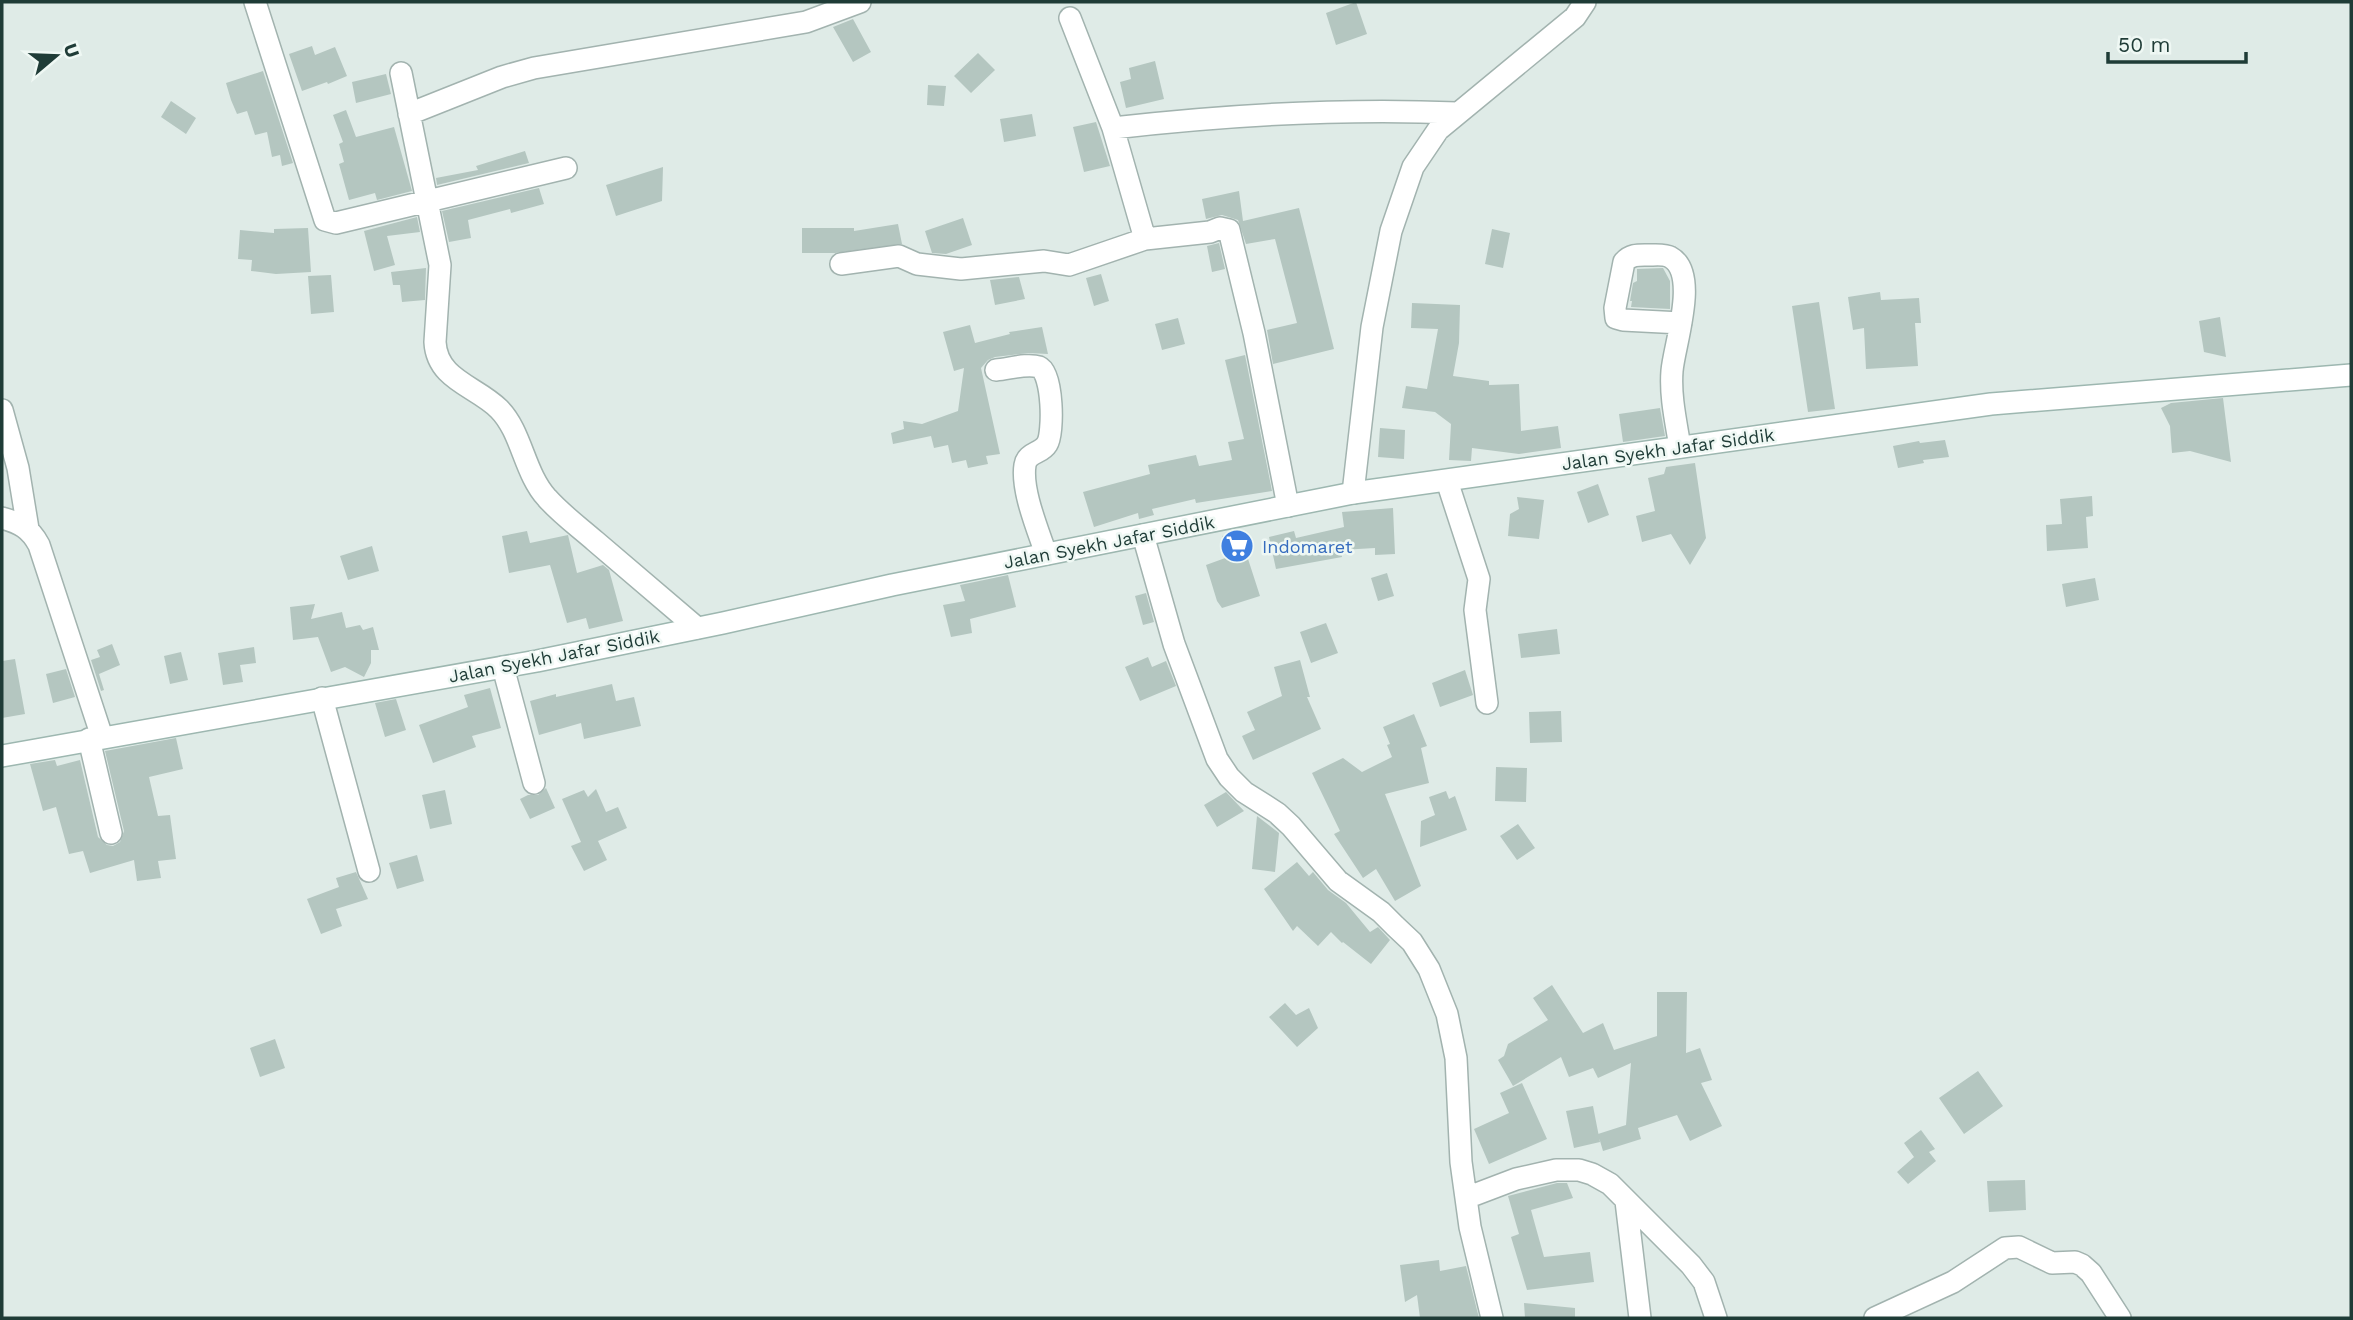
<svg xmlns="http://www.w3.org/2000/svg" width="2353" height="1320" font-family="'Work Sans',sans-serif">
<style>
.building{fill:#b4c6c0}
.lines{fill:none;stroke-linecap:round;stroke-linejoin:round}
.minor-casing{stroke:#a2b3af;stroke-width:24}
.secondary-casing{stroke:#9db7b0;stroke-width:24}
.minor{stroke:#fff;stroke-width:21}
.secondary{stroke:#fff;stroke-width:21}
.labels{text-anchor:middle;dominant-baseline:central;stroke-width:5;stroke-linejoin:round;paint-order:stroke}
.street-label{font-size:18px;fill:#1f3c37;stroke:#eff8f4}
.shop-label{font-size:18px;fill:#366cbe;stroke:#eff8f4;text-anchor:start}
</style>
<rect width="100%" height="100%" fill="#dfebe7"/>
<!-- building -->
<path class="building" d="M1356,2l11,32 -31,11 -10,-32z
M853,19l18,33 -18,10 -20,-35z
M312,46l3,9 20,-8 12,29 -19,8 -1,-2 -25,9 -13,-37z
M978,53l17,17 -24,23 -17,-17z
M1155,61l9,38 -38,9 -6,-26 11,-3 -2,-11z
M263,71l30,92 -11,3 -2,-11 -8,2 -5,-25 -12,3 -8,-24 -10,3 -6,-14 -5,-17z
M386,74l5,20 -35,9 -4,-21z
M928,85l18,1 -2,20 -17,-1z
M171,101l25,17 -10,16 -25,-17z
M346,110l10,27 38,-10 18,64 -35,9 -2,-7 -26,7 -10,-36 5,-2 -5,-18 4,-2 -10,-27z
M1032,114l4,22 -32,6 -4,-23z
M1096,122l14,44 -26,6 -11,-45z
M525,151l4,12 -92,22 -1,-7 42,-8 -2,-4z
M663,167l-1,34 -46,15 -10,-31z
M539,188l5,16 -33,9 -1,-4 -42,11 3,18 -22,4 -7,-31z
M1239,191l4,30 56,-13 35,141 -61,15 -6,-34 30,-7 -22,-84 -29,5 -8,-24 -16,-5 -16,4 -4,-20z
M417,217l3,15 -33,4 8,29 -21,6 -10,-40z
M963,218l9,27 -26,9 -14,-1 -7,-22z
M898,224l4,20 -67,9h-33v-25h52v3z
M308,228l3,44 -35,2 -25,-3 1,-11 -14,-1 2,-29 34,3v-4z
M1492,229l18,4 -7,35 -18,-4z
M1219,243l6,26 -13,3 -5,-26z
M426,268l-1,32 -23,2 -2,-17h-7l-2,-13z
M1663,268l7,13v28l-39,-2 1,-6h-2l3,-18 4,-2v-12z
M1101,274l8,27 -15,5 -8,-28z
M331,275l3,37 -23,2 -3,-38z
M1019,277l6,22 -30,6 -5,-25z
M1880,292l1,8 38,-2 2,25h-6l3,43 -52,3 -2,-41 -11,2 -5,-33z
M1819,302l16,107 -27,3 -16,-106z
M1412,303l48,2 -1,38 -6,33 36,5v4l30,-1 2,47 37,-5 3,22 -42,6 -47,-6 -1,13 -22,-1 2,-36 -16,-12 -33,-4 4,-22 21,3 11,-60 -27,-1z
M2220,317l6,40 -22,-5 -5,-31z
M1178,318l7,26 -23,6 -7,-26z
M970,325l5,18 35,-9 -1,-2 33,-5 6,27 -20,-1 -33,4 -7,3 -7,8 19,86 -14,2 2,8 -20,4 -2,-8 -14,3 -4,-18 -14,3 -3,-12 -38,8 -2,-11 13,-4 -1,-8 19,3 36,-13 6,-43 -10,3 -11,-39z
M1245,355l27,136 -76,12 -1,-4 -43,10 2,6 -15,4 -1,-6 -44,14 -11,-35 67,-18 -2,-9 48,-10 3,11 33,-6 -4,-18 16,-3 -19,-79z
M2223,398l8,64 -41,-11 -18,2 -2,-27 -9,-18 10,-5z
M1660,408l5,28 -42,6 -4,-28z
M1380,428l25,2 -1,29 -26,-2z
M1945,440l4,17 -26,3 1,3 -26,5 -5,-22 26,-5 1,2z
M1695,463l11,75 -16,27 -19,-31 -29,8 -6,-26 19,-5 -7,-33 16,-4 2,-7z
M1598,484l11,31 -21,8 -11,-31z
M2092,496l1,20 -7,1 2,31 -41,3 -1,-26 16,-1 -2,-25z
M1517,497l27,3 -5,39 -31,-3 2,-22 9,-5z
M1393,508l2,46 -20,1v-7l-34,2 1,7 -66,12 -7,-32 25,-6 2,7 48,-11 -2,-15z
M527,531l3,12 38,-8 9,38 26,-8 6,5 14,51 -34,8 -3,-11 -19,5 -17,-58 -41,8 -7,-37z
M1239,531l21,65 -38,12 -5,-7 -11,-36 22,-8 -6,-21z
M372,546l7,25 -31,9 -8,-24z
M1387,573l7,23 -16,5 -7,-23z
M1008,575l8,32 -46,12 2,14 -21,4 -8,-32 22,-4 -5,-16z
M2095,578l4,22 -33,7 -4,-23z
M1146,593l8,29 -11,3 -8,-29z
M315,604l-4,15 31,-7 4,16 14,-3 3,5 10,-3 6,23h-8v13l-7,14 -19,-10 -14,5 -13,-35 -25,3 -3,-33z
M1326,623l12,30 -27,10 -11,-31z
M1557,629l3,25 -39,4 -3,-24z
M112,644l8,21 -21,9 5,16 -3,1 -10,-31 9,-3 -3,-7z
M254,647l2,16 -16,2 3,17 -20,3 -5,-32z
M181,652l7,28 -18,4 -6,-28z
M1148,657l4,10 14,-6 10,25 -36,15 -15,-34z
M15,659l10,55 -23,4v-57z
M1300,660l10,37h-3l14,32 -68,31 -11,-24 13,-6 -8,-18 35,-16 -8,-29z
M66,669l9,28 -22,6 -7,-29z
M1465,670l8,25 -33,12 -8,-24z
M612,684l4,17 18,-4 7,29 -57,13 -3,-16 -42,12 -9,-34 26,-7v3z
M490,688l11,40 -29,8 4,11 -43,16 -14,-38 49,-18 -4,-12z
M396,699l10,31 -21,7 -10,-34z
M1561,711l1,31 -32,1 -1,-31z
M1414,714l13,32 -6,2 8,35 -44,11 36,92 -26,15 -19,-32 -13,9 -29,-44 6,-3 -28,-58 31,-15 19,14 30,-15 -5,-12 3,-1 -7,-17z
M176,738l7,31 -34,8 9,39 12,-1 6,44 -18,2 3,17 -24,3 -3,-21 -44,13 -7,-22 -14,3 -13,-47 -13,4 -13,-47 25,-4 2,6 23,-6 18,77 9,8 6,1 7,-4 4,-11 -19,-80z
M1496,767l31,1 -1,34 -31,-1z
M546,788l9,20 -25,11 -10,-20 8,-4h10z
M596,789l10,23 12,-5 9,21 -29,13 9,19 -23,11 -13,-25 10,-4 -19,-43 22,-9 4,7z
M445,790l7,34 -22,5 -8,-34z
M1446,791l3,8 6,-3 12,34 -47,17 1,-26 14,-6 -6,-18z
M1226,792l18,19 -27,16 -13,-22z
M1257,816l22,17 -4,39 -23,-3z
M1518,824l17,24 -18,12 -17,-24z
M417,855l7,26 -27,8 -8,-26z
M1297,862l12,14 4,-4 15,18 18,13 24,29 8,-5 12,13 -19,24 -28,-22 -1,1 -11,-11 -13,14 -21,-20 -4,5 -29,-42z
M356,872l12,27 -32,10 6,17 -21,8 -14,-35 32,-12 -3,-9z
M1552,985l31,48 20,-10 11,27 43,-14v-44h30l-1,61 14,-5 12,32 -11,3 21,43 -32,15 -13,-26 -39,13 3,11 -38,12 -5,-17 28,-9 5,-62 -33,15 -5,-10 -24,9 -8,-20 -48,29 -15,-26 6,-4 4,-12 40,-24 -15,-22z
M1285,1003l11,12 13,-7 9,20 -21,19 -28,-30z
M275,1039l10,29 -25,9 -10,-29z
M1978,1071l25,35 -39,28 -25,-36z
M1522,1083l25,56 -58,25 -15,-35 35,-16 -9,-20z
M1593,1106l7,36 -26,6 -8,-37z
M1921,1130l14,19 -6,3 7,9 -28,23 -11,-12 17,-15 -10,-14z
M2025,1180l1,30 -37,2 -2,-31z
M1557,1183h10l6,15 -42,12 13,47 46,-5 4,30 -67,8 -16,-53 8,-3 -11,-38z
M1439,1260l1,11 26,-5 13,52h-59l-3,-23 -12,7 -5,-37z
M1524,1303l51,5v10h-50z"/>
<g class="lines">
<defs>
<path id="minor" d="M255,2l70,218 11,3 230,-55
M1070,18l43,110 32,111
M401,73l39,192 -5,77c2,38 41,44 64,67 23,23 25,64 48,89 14,16 32,29 48,43 34,29 68,58 102,87
M409,114l93,-37 32,-9 272,-46 54,-20
M1113,128c114,-13 228,-20 344,-15
M841,264l58,-8 18,8 44,5 83,-8 25,4 76,-26 65,-7 10,-4 9,2 25,103 34,173
M996,370c13,-1 31,-7 43,-3 14,6 15,66 8,77 -6,10 -20,8 -22,21 -4,25 13,65 21,89
M2,410l16,58 10,61
M1680,447c-4,-25 -10,-51 -8,-76 2,-26 28,-98 -2,-114 -5,-3 -15,-2 -21,-2 -10,0 -18,-1 -25,7l-9,46 1,10 7,2 58,3
M1447,481l32,98 -4,31 12,93
M1353,493l19,-166 19,-96 22,-64 25,-37 137,-113 10,-15
M2,518c18,5 28,10 37,27l63,192
M1143,535l31,109 43,115 12,18 15,15 33,21 14,13 47,55 43,31 14,14 17,16 17,27 18,45 9,44 5,104 5,36 4,29 22,91
M503,667l31,116
M322,698l47,173
M89,739l22,94
M1466,1198l50,-19 40,-9h23l13,4 18,10 81,81 13,17 12,36
M1626,1201l14,117
M1875,1318l78,-36 52,-34 14,-1 33,16 23,-1 7,3 9,8 29,45"/>
<path id="secondary" d="M2,756l535,-95 186,-38 169,-38 461,-92 638,-89 360,-29"/>
</defs>
<!-- minor casing -->
<use href="#minor" class="minor-casing"/>
<!-- secondary casing -->
<use href="#secondary" class="secondary-casing"/>
<!-- minor -->
<use href="#minor" class="minor"/>
<!-- secondary -->
<use href="#secondary" class="secondary"/>
</g>
<!-- icons -->
<defs>
<symbol id="supermarket-disc" viewBox="-11 -11 22 22"><circle r="9.5" fill="#3f7fe0" stroke="#eff8f4"/><path d="M-6-5.5h2.5l.6 2H6L4.5 2H-2.5L-4.4-4H-6ZM-1.5 3.2a1.3 1.3 0 1 0 .1 0ZM3 3.2a1.3 1.3 0 1 0 .1 0Z" fill="#fff"/></symbol>
</defs>
<g fill-rule="evenodd">
<use href="#supermarket-disc" x="1218" y="527" width="38" height="38"/>
</g>
<g class="labels">
<!-- street labels -->
<g class="street-label">
<text transform="translate(1668 449) rotate(-8)">Jalan Syekh Jafar Siddik</text>
<text transform="translate(1109 542) rotate(-11)">Jalan Syekh Jafar Siddik</text>
<text transform="translate(554 656) rotate(-11)">Jalan Syekh Jafar Siddik</text>
</g>
<!-- shop labels -->
<g class="shop-label">
<text x="1262" y="546">Indomaret</text>
</g>
</g>
<!-- border -->
<rect width="2353" height="1320" fill="none" stroke="#1f3c37" stroke-width="7"/>
<!-- north arrow -->
<g transform="translate(56 56) rotate(71)" stroke="#eff8f4" stroke-width="5" paint-order="stroke">
<path d="M0-5L12 26L0 18L-12 26Z" fill="#1f3c37"/>
<text y="-10" font-size="19" font-weight="bold" text-anchor="middle" fill="#1f3c37">U</text>
</g>
<!-- scale -->
<path d="M2108 52v10h138v-10" fill="none" stroke="#1f3c37" stroke-width="3.5"/>
<text x="2118" y="52" font-size="21" fill="#1f3c37" stroke="#eff8f4" stroke-width="5" paint-order="stroke">50 m</text>
</svg>
